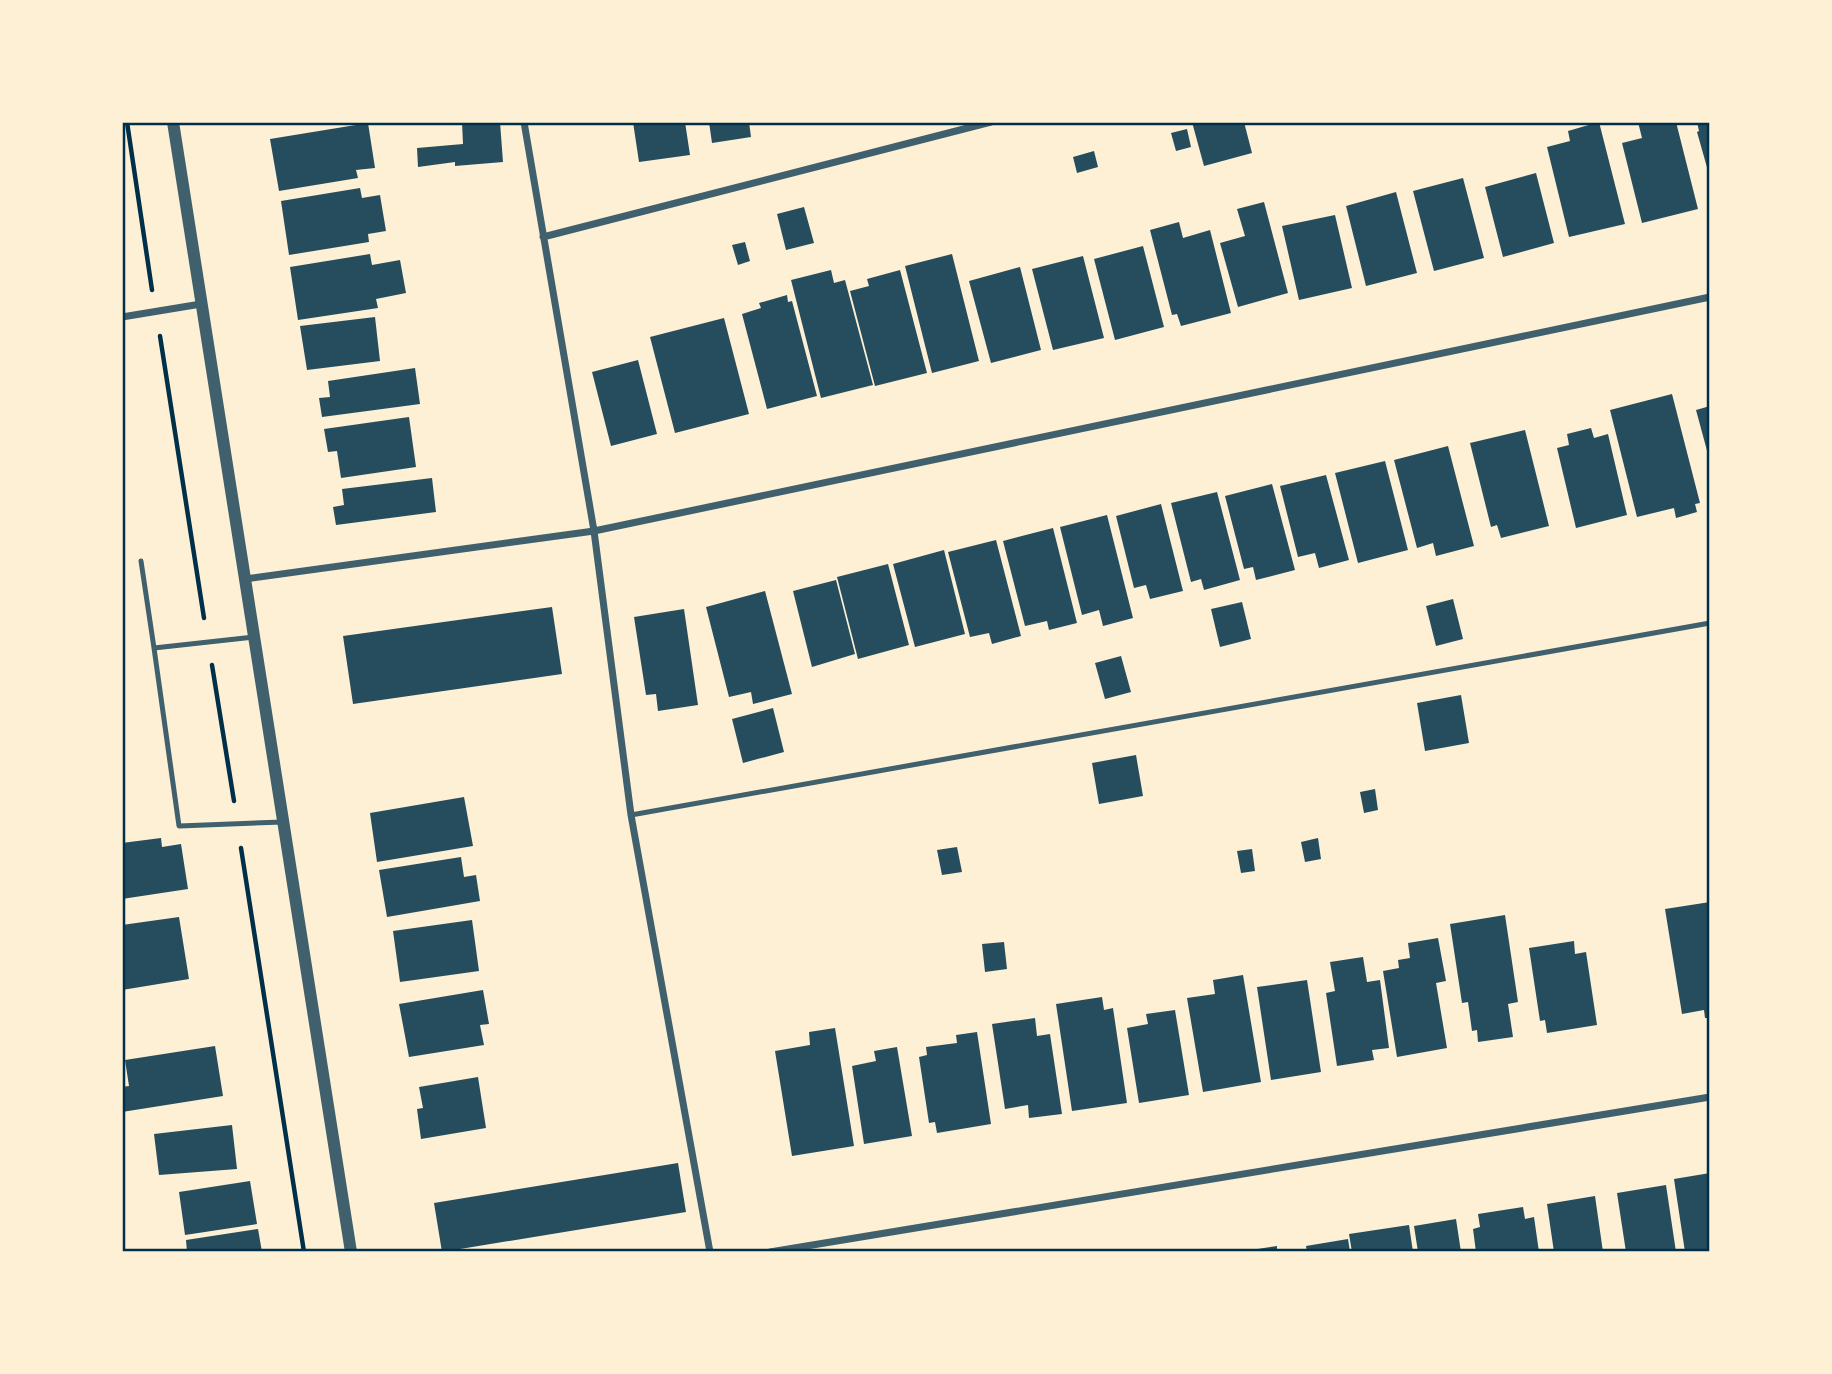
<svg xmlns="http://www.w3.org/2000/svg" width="1832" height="1374" font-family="'Work Sans',sans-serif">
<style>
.building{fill:#264d5e}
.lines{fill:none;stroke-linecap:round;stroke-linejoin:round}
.path{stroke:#003049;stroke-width:4.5}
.service{stroke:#3f606c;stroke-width:5}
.minor{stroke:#3f606c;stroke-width:7}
.tertiary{stroke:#3f606c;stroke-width:12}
.neatline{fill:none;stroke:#003049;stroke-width:2.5}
</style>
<rect width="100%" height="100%" fill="#fdf0d5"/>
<!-- building -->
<path class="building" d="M462,122h38l3,40 -48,4v-4l-37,5 -1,-19 46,-4z
M633,122h52l5,33 -51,7z
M709,122h40l2,15 -39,6z
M1192,122h52l8,31 -48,13z
M1599,122l26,102 -56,13 -22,-90 23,-6 -2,-10z
M1638,122h38l22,87 -56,14 -20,-80 20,-5z
M1697,122h13v56l-13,-46 2,-1z
M368,123l7,45 -19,2 2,8 -79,13 -9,-52z
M1187,129l4,18 -15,4 -5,-18z
M1094,151l4,16 -21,6 -4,-16z
M1536,173l18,70 -51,14 -18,-70z
M1463,178l21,80 -50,13 -21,-80z
M360,188l2,10 18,-3 6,36 -18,3 1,8 -80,13 -8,-54z
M1396,192l21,81 -51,13 -20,-80z
M1264,202l24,91 -50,14 -18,-64 25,-7 -8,-27z
M804,207l10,36 -28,7 -9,-36z
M1335,215l17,73 -53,12 -17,-74z
M1179,222l4,16 27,-8 21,83 -50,13 -4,-12 -5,1 -22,-85z
M745,242l5,19 -12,4 -6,-20z
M1143,246l21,81 -49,13 -21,-81z
M370,254l2,11 28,-5 6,33 -30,6 2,9 -80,12 -8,-53z
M952,254l27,107 -47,12 -27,-107z
M1083,256l21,82 -51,12 -21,-81z
M1020,267l21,83 -50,13 -22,-82z
M831,270l3,13 11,-3 28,105 -52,13 -30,-118z
M900,270l27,103 -52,13 -25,-95 19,-5 -2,-7z
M787,295l1,7 4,-1 25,95 -50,13 -25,-95 19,-6 -2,-5z
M375,317l5,44 -73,9 -7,-44z
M724,318l25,96 -74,19 -25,-96z
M638,360l19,74 -46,12 -19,-74z
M415,368l5,36 -98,13 -3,-19 11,-1 -2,-16z
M1672,394l28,109 -5,1 2,8 -21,6 -2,-10 -37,9 -27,-107z
M1710,406v52h-1l-13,-48z
M409,417l7,50 -75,11 -4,-27 -9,1 -4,-23z
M1591,428l3,10 14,-4 19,81 -51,13 -19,-80 12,-3 -2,-11z
M1525,430l24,96 -48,12 -4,-13 -6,2 -21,-84z
M1448,446l26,100 -38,10 -3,-13 -16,5 -23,-88z
M1385,461l23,89 -50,13 -23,-90z
M1326,475l23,85 -30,8 -4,-15 -17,4 -18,-71z
M432,478l4,34 -100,13 -3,-18 11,-2 -2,-16z
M1272,484l23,86 -39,10 -3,-13 -9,2 -19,-73z
M1217,492l23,88 -36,10 -3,-11 -10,3 -20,-79z
M1161,504l22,87 -33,8 -4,-14 -12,3 -18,-72z
M1107,515l26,103 -30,8 -4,-16 -17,5 -22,-88z
M1053,528l24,95 -28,7 -2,-9 -22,5 -22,-85z
M996,540l25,96 -29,8 -3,-11 -19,4 -22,-85z
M944,550l21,84 -50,13 -22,-83z
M888,564l21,81 -51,14 -21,-82z
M836,580l19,74 -43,13 -19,-76z
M765,591l27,103 -39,10 -2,-12 -22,5 -23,-90z
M1453,599l10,40 -27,7 -10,-40z
M1242,602l9,37 -31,8 -9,-38z
M552,607l10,67 -209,30 -10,-68z
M684,609l14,96 -40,6 -2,-17 -10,1 -12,-78z
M1121,656l10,36 -26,7 -10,-36z
M1461,695l8,48 -44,8 -8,-48z
M773,708l11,44 -41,11 -11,-44z
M1136,755l7,41 -44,8 -7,-41z
M1375,789l3,21 -14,3 -4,-21z
M464,797l9,49 -96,16 -7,-49z
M161,838l1,9 19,-3 7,45 -66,10v-56z
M1318,838l3,21 -16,3 -4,-20z
M957,847l5,25 -20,3 -5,-25z
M1252,849l3,22 -14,2 -4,-22z
M461,857l3,20 12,-2 4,26 -93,16 -8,-47z
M1710,902v116h-5l-1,-8 -22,4 -17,-105z
M1505,915l13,87 -10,2 5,33 -35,5 -1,-12 -5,1 -4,-29 -6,1 -12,-79z
M179,917l10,62 -67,11v-65z
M472,920l7,51 -79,11 -7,-51z
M1438,938l8,43 -10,2 11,65 -50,9 -14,-86 16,-3 -1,-8 12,-2 -2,-15z
M1574,941l1,13 11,-2 11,73 -50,8 -2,-13 -5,1 -11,-73z
M1004,942l3,27 -22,3 -3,-28z
M1363,957l4,25 13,-2 9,68 -17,2 2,10 -37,6 -11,-73 9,-2 -5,-29z
M1243,975l18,107 -58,10 -16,-94 28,-4 -2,-14z
M1307,980l14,92 -50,8 -14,-93z
M483,990l6,34 -9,1 4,20 -75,12 -10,-53z
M1102,997l2,13 9,-2 14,95 -55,8 -16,-107z
M1175,1010l14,85 -50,8 -12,-75 21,-4 -2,-10z
M1035,1018l2,18 13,-2 12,80 -33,4 -1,-13 -23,4 -13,-85z
M835,1028l19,118 -62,10 -17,-105 35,-6 -1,-13z
M977,1032l14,92 -54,9 -2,-11 -6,1 -10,-66 8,-2 -1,-8 31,-4 -1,-8z
M215,1046l8,50 -101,16v-25l7,-1 -4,-26z
M897,1047l15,89 -48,8 -12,-78 24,-5 -2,-10z
M478,1077l8,51 -65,11 -4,-30 6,-1 -4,-21z
M232,1125l5,44 -78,6 -5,-41z
M678,1163l8,49 -244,40 -8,-49z
M1710,1173v76l-25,3 -11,-73z
M250,1181l7,43 -72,11 -6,-43z
M1666,1185l10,67h-50l-9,-59z
M1595,1196l8,56h-49l-7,-48z
M1523,1207l2,12 9,-2 5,35h-63l-3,-23 7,-2 -2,-13z
M1456,1219l5,33h-43l-4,-26z
M1409,1225l4,27h-61l-3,-18z
M258,1229l4,23h-75l-1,-12z
M1348,1239l2,13h-43l-1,-6z
M1277,1246v6h-25l-1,-2z"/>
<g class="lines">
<!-- path -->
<path class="path" d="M127,122l25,168
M160,336l44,282
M212,665l22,136
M241,848l63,404"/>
<!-- service -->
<path class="service" d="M141,561l13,87
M254,637l-100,11 25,178 104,-4
M631,815l1079,-192"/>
<!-- minor -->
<path class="minor" d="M524,122l70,409 37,284 79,437
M543,237l448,-115
M122,317l79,-13
M245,579l349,-48 1116,-234
M770,1252l940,-155"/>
<!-- tertiary -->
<path class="tertiary" d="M173,122l178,1130"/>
</g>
<!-- border -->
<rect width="1832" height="1374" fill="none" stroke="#fdf0d5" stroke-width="248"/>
<rect x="124" y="124" width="1584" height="1126" class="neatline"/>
</svg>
